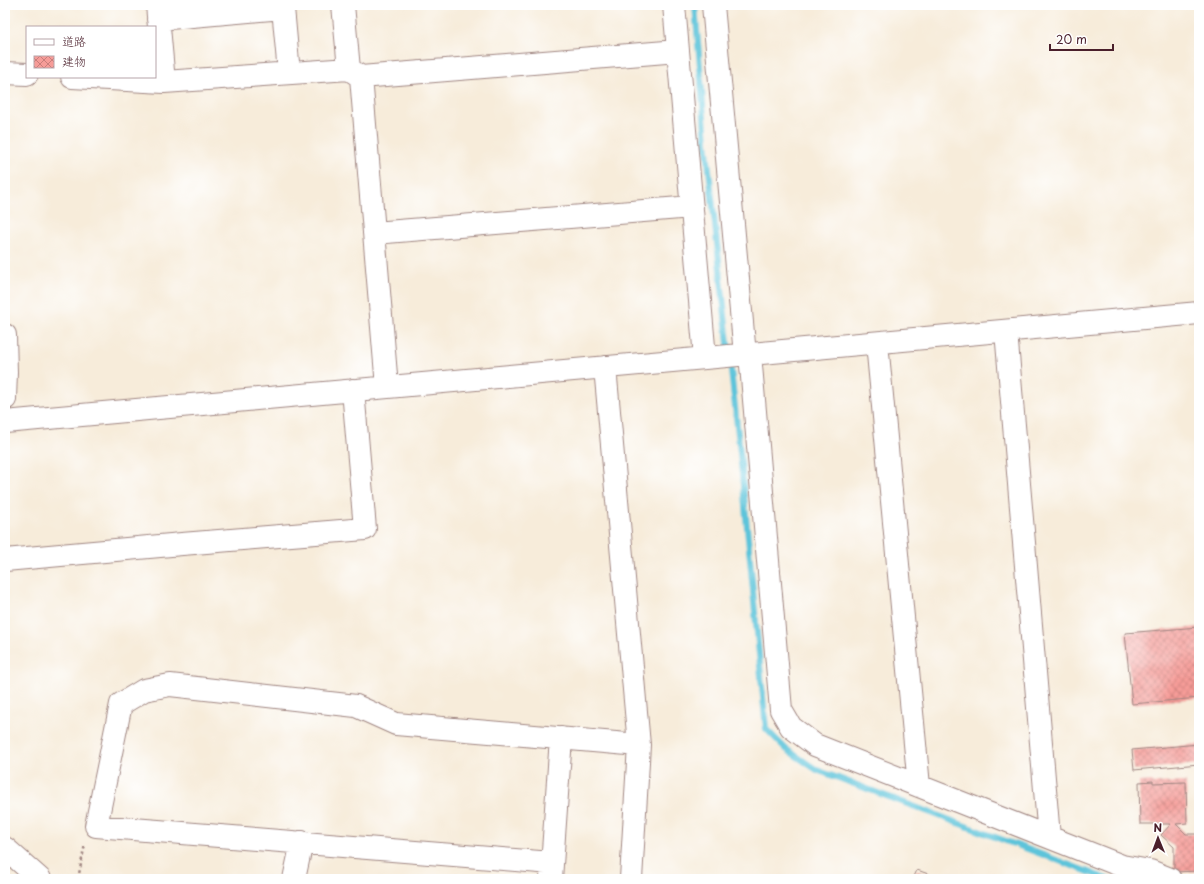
<svg xmlns="http://www.w3.org/2000/svg" width="1204" height="884" font-family="'Playpen Sans','Klee One',sans-serif">
<style>
.lines{fill:none;stroke-linecap:round;stroke-linejoin:round}
.stream{stroke:#5dc4da;stroke-width:6}
.building{fill:url(#building-cross-hatch)}
.minor-casing{stroke:#a08682;stroke-width:24}
.major-casing{stroke:#a08682;stroke-width:24}
.path{stroke:#a08682;stroke-width:2.5;stroke-dasharray:3 3;stroke-linecap:butt}
.minor{stroke:#fff;stroke-width:22}
.major{stroke:#fff;stroke-width:22}
</style>
<defs>
<pattern id="building-cross-hatch" width="8" height="8" patternUnits="userSpaceOnUse"><rect width="8" height="8" fill="#f69c98"/><path d="M0 0l8 8M0 8l8-8" fill="none" stroke="#c97f7c"/></pattern>
</defs>
<rect width="100%" height="100%" fill="#fff"/>
<filter id="ink" filterUnits="userSpaceOnUse"><feTurbulence type="fractalNoise" baseFrequency=".025" numOctaves="2"/><feDisplacementMap in="SourceGraphic" scale="8" xChannelSelector="R" yChannelSelector="G"/><feConvolveMatrix kernelMatrix="1 2 1 2 8 2 1 2 1" color-interpolation-filters="sRGB"/></filter>
<filter id="wash" filterUnits="userSpaceOnUse"><feTurbulence type="fractalNoise" baseFrequency=".012" numOctaves="4" result="noise"/><feDisplacementMap in="SourceGraphic" scale="16" xChannelSelector="R" yChannelSelector="G"/><feGaussianBlur stdDeviation="0.9" result="paint"/><feColorMatrix in="noise" values="0 0 0 0 0 0 0 0 0 0 0 0 0 0 0 0 0 1.4 0 .05"/><feComposite in="paint" operator="in"/></filter>
<g filter="url(#wash)">
<rect width="100%" height="100%" fill="#f7ecda"/>
<g class="lines">
<!-- stream -->
<path class="stream" d="M695,5l11,137 34,311 26,276 20,20 31,21 290,109"/>
</g>
<g id="blocks">
<!-- building -->
<path class="building" d="M1199,627v71l-67,6 -7,-71z
M1199,744v20l-65,6 -2,-20z
M1153,781v2l33,-1 1,41 -11,1 10,10h11l2,37 -25,1v-25l-13,-12 10,-11h-31l-1,-42z
M917,870l26,9h-30z"/>
</g>
</g>
<g filter="url(#ink)">
<use href="#blocks" fill-opacity="0" stroke="#a08682" stroke-width="1"/>
<g class="lines">
<defs>
<path id="minor" d="M157,5l7,77
M343,5l6,64 12,8 26,310
M674,5l31,353
M713,5l32,350
M158,19l125,-11 6,65
M5,73l22,1
M72,77l92,5 185,-13
M361,77l317,-26
M374,233l318,-26
M1006,331l43,506
M5,335l1,37 -1,27
M877,343l42,443
M750,354l31,356 10,17 24,18 307,121 28,5 20,8
M605,367l34,378 -8,134
M5,422l1194,-109
M5,560l177,-16 183,-15 -12,-139
M552,863l-456,-37 25,-122 23,-14 26,-5 186,21 40,18 243,21
M294,879l8,-37
M551,879l10,-141"/>
<path id="major" d="M5,848l35,31"/>
</defs>
<!-- minor casing -->
<use href="#minor" class="minor-casing"/>
<!-- major casing -->
<use href="#major" class="major-casing"/>
<!-- path -->
<path class="path" d="M78,879l7,-35"/>
<!-- minor -->
<use href="#minor" class="minor"/>
<!-- major -->
<use href="#major" class="major"/>
</g>
</g>
<!-- margin -->
<rect width="1204" height="884" fill="none" stroke="#fff" stroke-width="20"/>
<!-- legend -->
<rect x="26" y="26" width="130" height="52" fill="#ffffff" stroke="#b7a5aa"/>
<rect x="34" y="39" width="20" height="6" fill="#ffffff" stroke="#b7a5aa"/>
<text x="62" y="46" font-size="12" fill="#4a1f2b">道路</text>
<rect x="34" y="56" width="20" height="12" fill="url(#building-cross-hatch)" stroke="#b7a5aa"/>
<text x="62" y="66" font-size="12" fill="#4a1f2b">建物</text>
<!-- north arrow -->
<g transform="translate(1158 838) rotate(359)" stroke="#ffffff" stroke-width="3" paint-order="stroke">
<path d="M0-3L7 15L0 10L-7 15Z" fill="#4a1f2b"/>
<text y="-6" font-size="11" font-weight="bold" text-anchor="middle" fill="#4a1f2b">N</text>
</g>
<!-- scale -->
<path d="M1050 44v6h63v-6" fill="none" stroke="#4a1f2b" stroke-width="2"/>
<text x="1056" y="44" font-size="12" fill="#4a1f2b" stroke="#ffffff" stroke-width="3" paint-order="stroke">20 m</text>
</svg>
